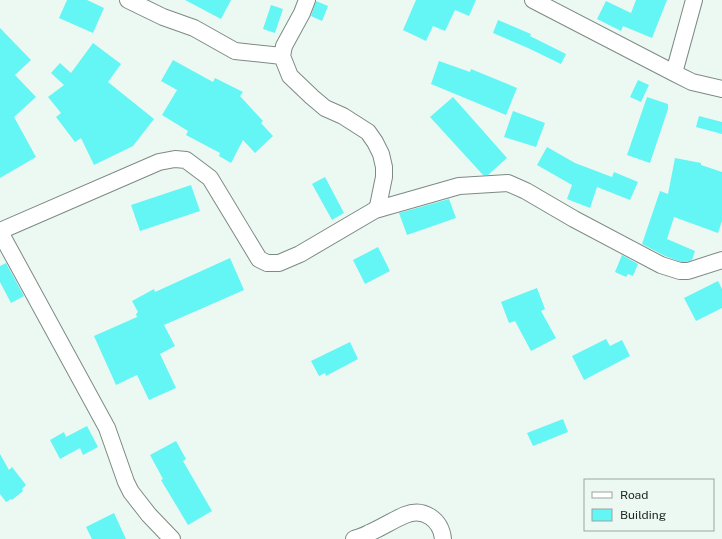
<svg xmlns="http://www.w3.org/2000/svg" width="722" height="539" font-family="'Public Sans',sans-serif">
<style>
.building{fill:#64f5f5}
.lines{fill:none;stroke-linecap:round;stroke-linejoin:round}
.street-casing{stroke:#7e8a84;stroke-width:18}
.street{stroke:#fff;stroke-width:16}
</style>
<rect width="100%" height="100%" fill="#ecf9f2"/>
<!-- building -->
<path class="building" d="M67,0h20l17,8 -11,25 -34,-15z
M185,0h46l-10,19z
M416,0h60l-7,16 -14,-6 -10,21 -12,-5 -7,15 -23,-11z
M636,0h31l-15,38 -29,-12 -2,5 -24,-12 9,-18 25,12z
M316,1l12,5 -6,15 -11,-5z
M271,5l12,4 -8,24 -12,-4z
M498,20l33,14 -1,2 36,18 -5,10 -33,-16 -35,-15z
M0,28l31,32 -16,15 21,22 -22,20 22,40 -36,21z
M93,43l28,21 -13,18 46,37 -21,27 -39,19 -13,-27 -6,4 -19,-25 5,-4 -13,-16 16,-12 -13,-12 9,-10 11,10z
M173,60l40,22 2,-4 28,14 -3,4 23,25 -2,2 12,13 -18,17 -12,-13 -12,23 -12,-7 1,-3 -34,-18 2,-4 -26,-16 15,-25 -16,-9z
M439,61l31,11 1,-3 46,19 -11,27 -75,-31z
M638,80l11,5 -8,17 -11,-5z
M453,97l54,61 -19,17h-5l-53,-58z
M647,97l21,7v5l-18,54 -23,-8z
M513,111l32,12 -9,24 -32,-10z
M699,116l23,6v12l-26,-7z
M547,147l28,16 37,14 2,-5 24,10 -8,18 -33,-13 -7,21 -23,-9 5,-14 -35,-20z
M675,158l26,5v2l21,7v49l-4,12 -44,-16 -7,22 28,12 -3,9 -6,2h-5l-16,-6 -23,-12 18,-53 8,3z
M325,177l19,36 -12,7 -20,-36z
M191,185l9,26 -60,20 -9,-26z
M449,199l7,19 -49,17 -8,-22z
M378,247l12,24 -25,13 -12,-24z
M622,255l16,9 -5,12 -5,-2 -2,3 -11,-5z
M230,258l14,32 -80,35 11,21 -15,8 16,34 -27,12 -12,-25 -21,10 -22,-49 43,-19 -1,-3 2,-2 -6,-11 22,-12 1,3z
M6,263l18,33 -13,7 -11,-21v-16z
M718,281l4,8v19l-26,13 -12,-23z
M537,288l8,21 -4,2 15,27 -25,13 -16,-30 -6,2 -8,-21z
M606,339l4,7 12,-6 8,16 -46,24 -12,-24z
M350,342l8,17 -32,17 -1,-3 -6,3 -8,-15z
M563,419l5,13 -35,14 -6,-13z
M87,426l11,21 -15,8 -3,-7 -20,11 -10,-19 14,-8 2,5z
M176,441l10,18 -3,2 29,50 -24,14 -27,-45 2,-1 -13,-24z
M0,454l9,16 3,-3 14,18 -4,4 1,2 -11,9 -1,-1 -5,3 -6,-8z
M114,513l12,26h-34l-6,-12z"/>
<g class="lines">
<defs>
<path id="street" d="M128,0l35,17 31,11 41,23 47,5
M307,0l-5,13 -18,33 -2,10 8,20 22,21 13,11 18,8 25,16 7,10 6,12 3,13v10l-6,29 -3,4
M533,0l141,73 18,9 30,7
M674,73l20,-73
M0,231l159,-69 16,-3 11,1 24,18 49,81 8,4h12l21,-9 75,-44 84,-24 49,-3 18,8 48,28 87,46 19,6h8l34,-11
M0,232l107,196 19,54 5,10 18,23 23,24
M354,539c5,-2 10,-3 15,-6 12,-5 24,-13 36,-18 19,-8 36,5 38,24"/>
</defs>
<!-- street casing -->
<use href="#street" class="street-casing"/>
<!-- street -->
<use href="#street" class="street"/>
</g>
<!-- legend -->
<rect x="584" y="479" width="130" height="52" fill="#ecf9f2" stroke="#9ba5a0"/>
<rect x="592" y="492" width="20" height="6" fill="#ffffff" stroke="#9ba5a0"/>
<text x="620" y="499" font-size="12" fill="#212624">Road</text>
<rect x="592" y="509" width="20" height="12" fill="#64f5f5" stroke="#9ba5a0"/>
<text x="620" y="519" font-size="12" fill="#212624">Building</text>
</svg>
